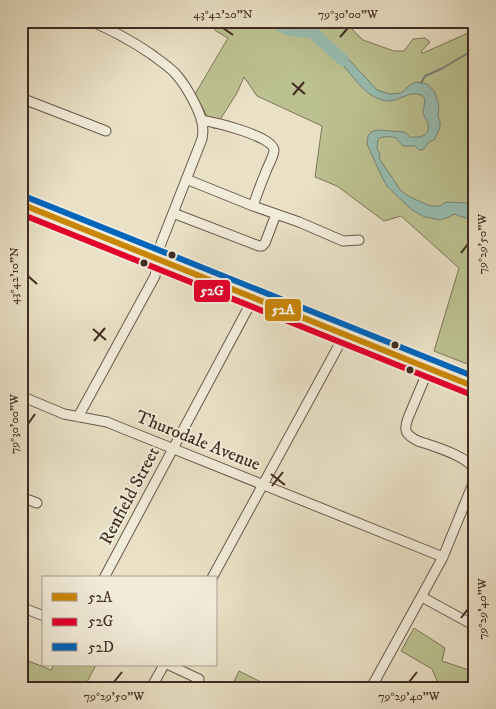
<svg xmlns="http://www.w3.org/2000/svg" width="496" height="709" font-family="'IM FELL DW Pica',serif">
<style>
.green{fill:#bcc191;stroke:#7e765a}
.water{fill:#97bdb1;stroke:#748378}
.lines{fill:none;stroke-linecap:round;stroke-linejoin:round}
.stream{stroke:#748378;stroke-width:2}
.river{stroke:#97bdb1;stroke-width:12}
.minor-casing{stroke:#6a584b;stroke-width:11}
.major-casing{stroke:#402b22;stroke-width:13}
.minor{stroke:#f1ebd9;stroke-width:9}
.major{stroke:#e4c082;stroke-width:11}
.bus-1-casing{stroke:#f1ebd9;stroke-width:10}
.bus-2-casing{stroke:#f1ebd9;stroke-width:10}
.bus-3-casing{stroke:#f1ebd9;stroke-width:10}
.bus-1{stroke:#c98708;stroke-width:6}
.bus-2{stroke:#e4002b;stroke-width:6}
.bus-3{stroke:#0065bd;stroke-width:6}
.ticks{fill:none;stroke:#402b22;stroke-width:2}
.bus-dot{fill:#402b22;stroke:#f1ebd9;stroke-width:2}
.labels{text-anchor:middle;dominant-baseline:central;stroke-width:4;stroke-linejoin:round;paint-order:stroke}
.street-label{font-size:18px;fill:#402b22;stroke:#f1ebd9}
.line-badge{stroke:#f1ebd9;stroke-width:2}
.badge-label{font-size:14px;text-anchor:middle;font-weight:bold;fill:#fff}
.neatline{fill:none;stroke:#402b22;stroke-width:2}
.ticks-label{font-size:12px;text-anchor:middle;fill:#402b22}
</style>
<rect width="100%" height="100%" fill="#e9e0c5"/>
<filter id="stains"><feTurbulence type="fractalNoise" baseFrequency=".004" numOctaves="4"/><feColorMatrix values="0 0 0 0 .2 0 0 0 0 .09 0 0 0 0 .02 0 0 0 .5 -.17"/></filter>
<radialGradient id="worn" r=".72"><stop offset=".6" stop-color="#630" stop-opacity="0"/><stop offset="1" stop-color="#630" stop-opacity=".3"/></radialGradient>
<!-- green -->
<path class="green" d="M207,21h137l19,19 31,11h10l9,-12 12,-1 5,4 -9,10 2,1 52,-23v337l-41,-16 25,-83 -58,-52 -17,5 -47,-35 -22,-9 7,-51 -65,-30 -13,-19 -7,16 -23,36 -19,-35 33,-56 -12,-7z
M414,628l31,20 -3,13 33,11v16h-35l-8,-19 -31,-18z
M21,658l30,12 3,-5h42l-10,19 9,4h-74z
M239,671l34,17h-42z"/>
<!-- water -->
<path class="water" d="M333,46l8,5 36,39 13,4 11,-1c9,-7 12,-14 25,-9 3,2 7,5 9,9 2,4 1,7 4,11l-1,12 2,6v5l-5,12 -7,4 -4,6 -5,1 -4,-4h-12l-7,-8c-6,-2 -13,-2 -18,1l-1,9 3,6 -1,4 22,33 9,6 20,9h10l6,-4 22,1 7,2v16l-21,-7 -5,3 -9,3 -15,-3 -13,-7 -19,-18 -6,-6 -6,-11 -14,-31 1,-8 3,-4 6,-2 28,2 5,5c9,1 21,-1 18,-13 -1,-4 -4,-7 -5,-11 -1,-5 6,-14 -2,-18 -11,-5 -23,7 -34,6 -22,-3 -32,-24 -47,-39 -3,-4 -8,-7 -12,-10z"/>
<g class="lines">
<!-- stream -->
<path class="stream" d="M421,83l4,-7 16,-7 34,-20"/>
<!-- river -->
<path class="river" d="M271,21l18,9 23,2 31,28"/>
<defs>
<path id="minor" d="M21,30l5,-9
M21,98l85,33
M201,120c12,2 74,16 73,31 -1,6 -5,13 -7,18 -5,12 -10,25 -14,37
M186,179l67,27 46,16 44,19 16,-1
M173,213l86,33h3l3,-3 11,-29
M21,396l43,18 43,8 17,7 319,128
M78,417l77,-141 5,-30 42,-107c3,-14 -2,-25 -8,-37 -5,-10 -11,-20 -19,-29 -7,-7 -16,-13 -24,-19 -19,-13 -39,-24 -61,-33
M21,497l16,6
M104,578l150,-281
M212,578l133,-244
M422,597l53,29
M21,607l23,9
M169,665l30,14
M151,688l13,-23
M371,688l72,-131 29,-71c1,-5 3,-11 2,-16 -5,-14 -42,-24 -56,-29 -12,-6 -15,-10 -10,-23l21,-50"/>
<path id="major" d="M21,204l454,183"/>
</defs>
<!-- minor casing -->
<use href="#minor" class="minor-casing"/>
<!-- major casing -->
<use href="#major" class="major-casing"/>
<!-- minor -->
<use href="#minor" class="minor"/>
<!-- major -->
<use href="#major" class="major"/>
<defs>
<path id="bus-1" d="M21,204l454,183"/>
<path id="bus-2" d="M21,214l451,181"/>
<path id="bus-3" d="M24,196l451,181"/>
</defs>
<!-- bus-1 casing -->
<use href="#bus-1" class="bus-1-casing"/>
<!-- bus-2 casing -->
<use href="#bus-2" class="bus-2-casing"/>
<!-- bus-3 casing -->
<use href="#bus-3" class="bus-3-casing"/>
<!-- bus-1 -->
<use href="#bus-1" class="bus-1"/>
<!-- bus-2 -->
<use href="#bus-2" class="bus-2"/>
<!-- bus-3 -->
<use href="#bus-3" class="bus-3"/>
</g>
<!-- ticks -->
<path class="ticks" d="M223,28l10,7M340,37l8,-9M292,83l13,11M293,95l11,-13M461,253l7,-9M28,276l9,8M93,329l13,11M94,341l11,-13M28,424l7,-10M271,474l14,11M272,486l11,-14M461,618l7,-9M114,682l8,-10M409,682l8,-10"/>
<!-- markers -->
<g class="bus-dot">
<circle cx="172" cy="255" r="4.5"/>
<circle cx="144" cy="263" r="4.5"/>
<circle cx="395" cy="345" r="4.5"/>
<circle cx="410" cy="370" r="4.5"/>
</g>
<g class="labels">
<!-- street labels -->
<g class="street-label">
<text transform="translate(198 441) rotate(22)">Thurodale Avenue</text>
<text transform="translate(130 496) rotate(-62)">Renfield Street</text>
</g>
</g>
<g class="line-badge">
<rect x="193" y="279" width="38" height="24" rx="5" fill="#e4002b"/>
<rect x="264" y="298" width="38" height="24" rx="5" fill="#c98708"/>
</g>
<g class="badge-label">
<text x="212" y="295">52G</text>
<text x="283" y="314">52A</text>
</g>
<!-- margin -->
<rect width="496" height="709" fill="none" stroke="#e9e0c5" stroke-width="55"/>
<!-- legend -->
<rect x="42" y="576" width="175" height="90" fill="#f1ebd9" stroke="#aa9e90"/>
<rect x="52" y="593" width="25" height="8" fill="#c98708" stroke="#aa9e90"/>
<text x="88" y="602" font-size="15" fill="#402b22">52A</text>
<rect x="52" y="618" width="25" height="8" fill="#e4002b" stroke="#aa9e90"/>
<text x="88" y="626" font-size="15" fill="#402b22">52G</text>
<rect x="52" y="643" width="25" height="8" fill="#0065bd" stroke="#aa9e90"/>
<text x="88" y="652" font-size="15" fill="#402b22">52D</text>
<rect x="28" y="28" width="440" height="654" class="neatline"/>
<g class="ticks-label">
<text x="223" y="18">43°42'20"N</text>
<text x="348" y="18">79°30'00"W</text>
<text transform="translate(482 244) rotate(-90)" y="4">79°29'50"W</text>
<text transform="translate(14 276) rotate(-90)" y="4">43°42'10"N</text>
<text transform="translate(14 424) rotate(-90)" y="4">79°30'00"W</text>
<text transform="translate(482 609) rotate(-90)" y="4">79°29'40"W</text>
<text x="114" y="700">79°29'50"W</text>
<text x="409" y="700">79°29'40"W</text>
</g>
<rect width="100%" height="100%" filter="url(#stains)"/>
<rect width="100%" height="100%" fill="url(#worn)"/>
</svg>
